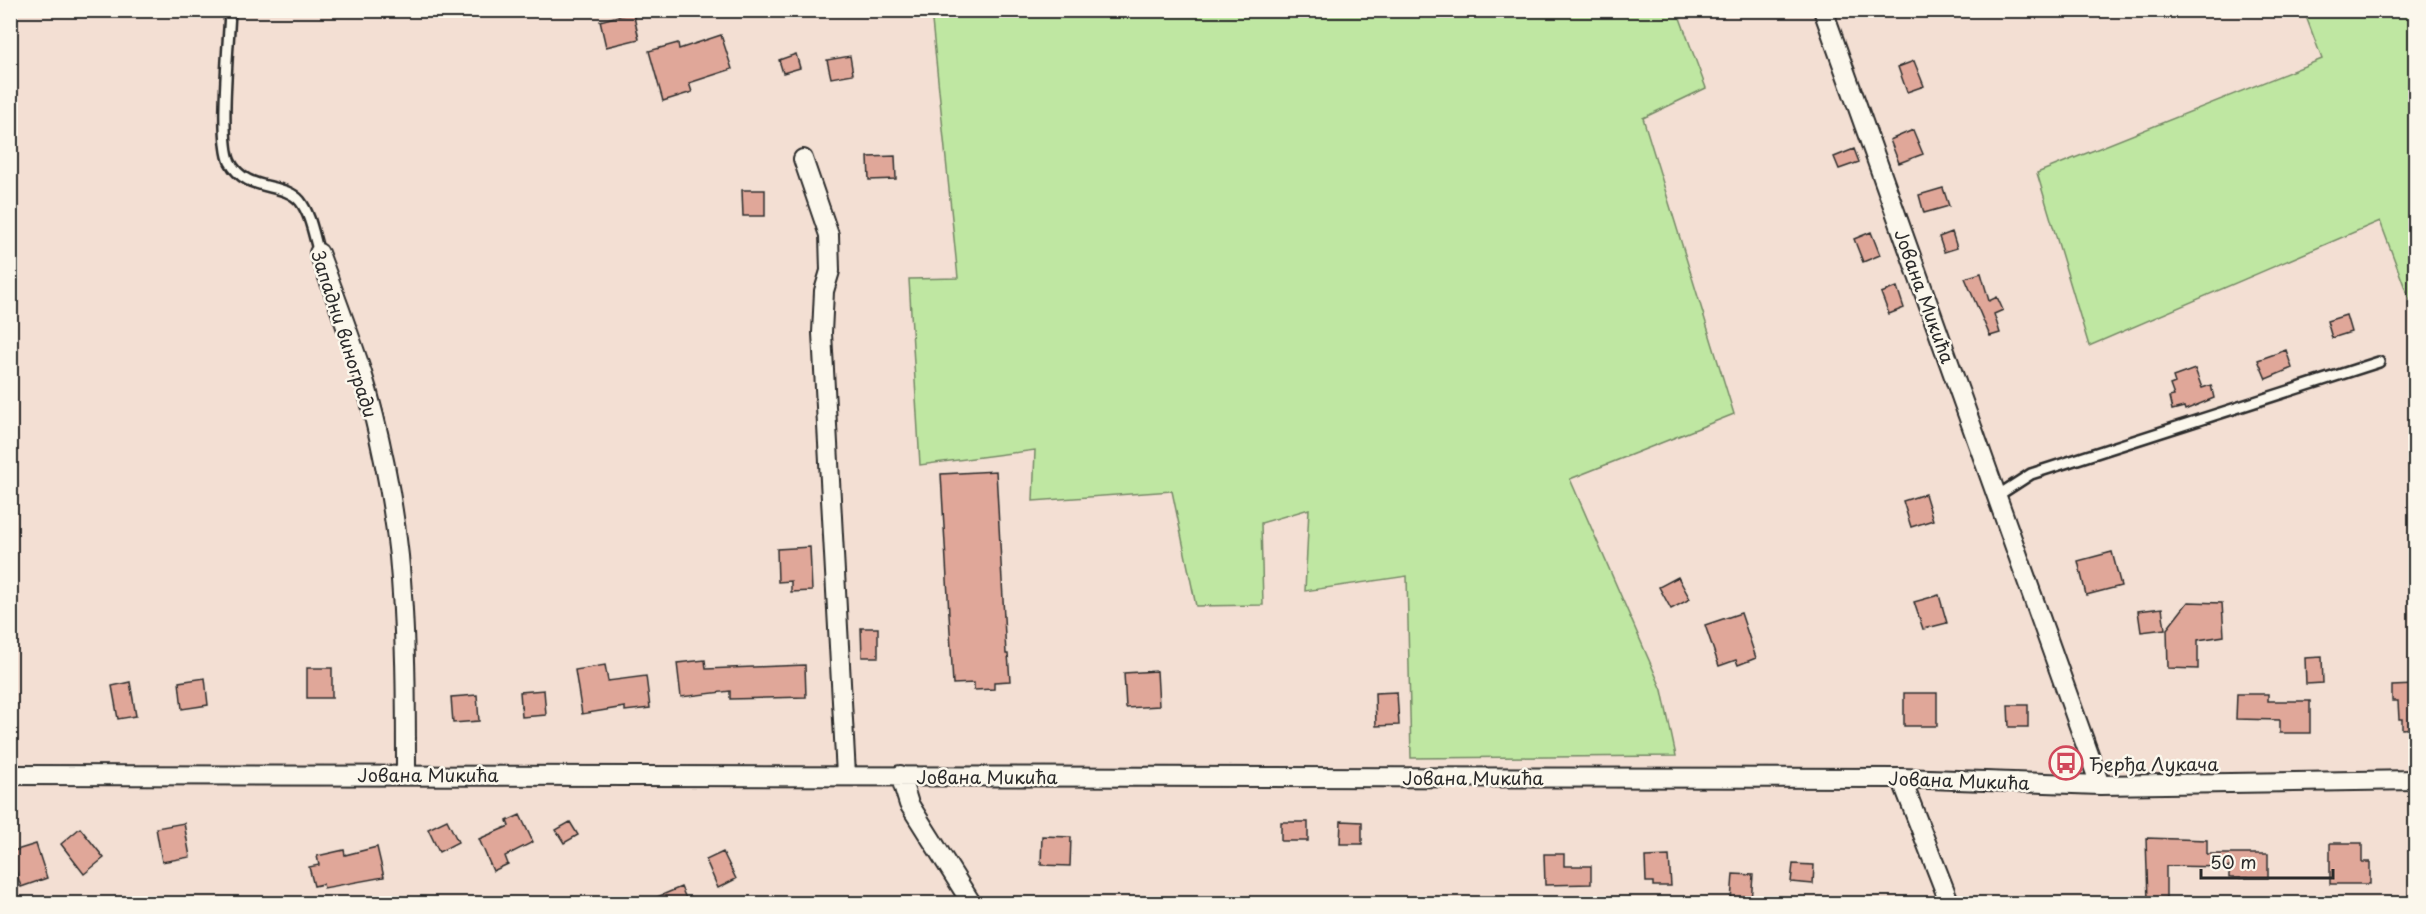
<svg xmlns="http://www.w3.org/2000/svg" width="2426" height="914" font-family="'Playpen Sans',sans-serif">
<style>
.green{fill:#bfe7a2;stroke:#758966;stroke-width:1.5}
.building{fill:#e0a799;stroke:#2b2b2b;stroke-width:1.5}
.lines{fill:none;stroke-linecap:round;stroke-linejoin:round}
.lane-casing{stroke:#2b2b2b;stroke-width:14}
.street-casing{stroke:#2b2b2b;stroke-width:22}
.lane{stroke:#fbf7ec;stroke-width:9}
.street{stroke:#fbf7ec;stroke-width:18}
.labels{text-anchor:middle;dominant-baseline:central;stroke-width:5;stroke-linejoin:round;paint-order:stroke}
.street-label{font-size:18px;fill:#2b2b2b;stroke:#fbf7ec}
.poi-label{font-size:18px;fill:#2b2b2b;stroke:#fbf7ec;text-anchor:start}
</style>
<rect width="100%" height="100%" fill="#f3dfd3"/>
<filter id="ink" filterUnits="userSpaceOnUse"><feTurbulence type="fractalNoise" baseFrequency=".0167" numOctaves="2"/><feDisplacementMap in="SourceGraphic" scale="12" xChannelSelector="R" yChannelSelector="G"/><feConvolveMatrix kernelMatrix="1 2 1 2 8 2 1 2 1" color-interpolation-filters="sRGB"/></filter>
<g filter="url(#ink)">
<!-- green -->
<path class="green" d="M931,11h768l-19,7 26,70 -63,30 91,296 -164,65 92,211 14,66 -265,2 -4,-182 -102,15 4,-82 -48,14 2,82 -67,1 -24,-115 -139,10 2,-51 -115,15 -11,-186 49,-1z
M2304,11h111v304l-35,-94 -291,125 -52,-173 285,-114z"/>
<!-- building -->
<path class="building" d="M633,12l6,27 -33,8 -6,-26z
M721,35l11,34 -43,14 3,9 -29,9 -14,-50 29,-8 1,6z
M796,54l4,14 -17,5 -4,-13z
M850,56l3,18 -22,4 -4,-18z
M1914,61l10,25 -17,6 -9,-25z
M1913,130l10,24 -24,9 -9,-23z
M1854,149l5,13 -20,7 -5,-12z
M895,156l1,23 -27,1 -1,-23z
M1943,188l6,18 -25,7 -5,-18z
M742,190h23v26h-22z
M1871,232l9,23 -17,7 -9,-23z
M1952,232l5,16 -13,4 -5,-15z
M1981,273l8,28 8,-4 6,13 -9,4 6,19 -10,3 -25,-58z
M1897,287l7,21 -15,6 -8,-21z
M2346,315l5,17 -19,6 -5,-17z
M2286,350l6,18 -26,11 -8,-19z
M2195,369l7,19 9,-3 3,13 -29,12 -1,-3 -12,3 -3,-13 5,-1 -4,-11 5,-2 -2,-6z
M996,471l10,183h2l2,27 -16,1v7l-20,1v-7l-21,1 -12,-210z
M1925,494l8,26 -22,7 -8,-26z
M810,547l2,44 -21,1v-11l-13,1 -1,-33z
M2112,552l9,34 -35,9 -8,-34z
M1678,577l12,22 -19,10 -12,-22z
M1939,595l8,28 -24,6 -9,-27z
M2188,602l34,1 2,33 -26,4v29l-30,-1 -1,-39z
M2162,608l3,21 -24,3 -3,-21z
M1741,613l15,45 -18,7 -2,-5 -17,6 -14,-41z
M861,628h17v29h-16z
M2322,657l1,26 -17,1 -1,-26z
M705,660l1,9 99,-4 1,32 -76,2v-8l-49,6 -4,-34z
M605,665l3,16 38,-5 4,32 -25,3v-4l-43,7 -7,-44z
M307,668h25v30h-25z
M1157,671l2,35 -33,2 -2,-35z
M205,678l3,27 -26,4 -3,-27z
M130,682l6,34 -18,3 -6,-33z
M2415,685v43l-13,1v-10h-3l-1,-18h-6v-15z
M544,690l2,25 -24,2 -2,-25z
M1397,692l2,33 -23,1 -1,-33z
M1904,693h33v33h-33z
M2237,694h31v7h42v32h-30v-13l-44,-1z
M477,695l2,26 -26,2 -2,-26z
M2008,705h20v22h-19z
M520,815l13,27 -28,14 3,8 -15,7 -14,-32 30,-13 -2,-5z
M447,820l11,22 -19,10 -11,-23z
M1341,821l21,1v22h-22z
M570,822l8,13 -14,8 -8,-13z
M1281,822h27v19h-27z
M184,823l6,34 -28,5 -6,-34z
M80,828l24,30 -20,16 -23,-30z
M1042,836l29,1 -1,29 -29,-1z
M2146,838l61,2v14h61v24h-39v-11l-63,-1v35h-18z
M2330,843h32v19h8v22h-40z
M36,844l11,34 -26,9 -11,-35z
M377,847l7,30 -60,11 -1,-4 -9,2 -5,-19 10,-2 -2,-9 27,-6 1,5z
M723,852l13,27 -18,9 -12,-28z
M1544,854h20v12h27v18l-46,1z
M1669,856l2,30h-18v-4h-7l-1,-25z
M1793,864l21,1 -1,19 -22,-2z
M1733,874l20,1 -2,27 -20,-1z
M681,887l7,16h-45z"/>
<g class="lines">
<defs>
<path id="lane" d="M230,10c-1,31 -11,129 0,152 16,31 53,19 70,39 11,14 14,36 19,52
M1997,496l34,-22 348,-112"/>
<path id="street" d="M1823,10l277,775
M803,159l26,76 1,36 -6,20 -2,42 24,442
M319,253c15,40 30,80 43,120 17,55 31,126 37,183 7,73 7,145 7,218
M10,775l1891,3 199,7 316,-5
M900,775l9,29 63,100
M1901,778l49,126"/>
</defs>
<!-- lane casing -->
<use href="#lane" class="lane-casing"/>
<!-- street casing -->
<use href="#street" class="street-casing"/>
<!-- lane -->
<use href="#lane" class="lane"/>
<!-- street -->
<use href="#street" class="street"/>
</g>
</g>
<!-- icons -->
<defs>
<symbol id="bus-ring" viewBox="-11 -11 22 22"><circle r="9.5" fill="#fbf7ec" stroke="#d1495b" stroke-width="1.5"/><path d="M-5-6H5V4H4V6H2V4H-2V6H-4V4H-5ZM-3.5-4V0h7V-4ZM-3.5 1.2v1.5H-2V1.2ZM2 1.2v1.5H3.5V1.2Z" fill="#d1495b"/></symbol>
</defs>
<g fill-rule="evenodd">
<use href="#bus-ring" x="2047" y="744" width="38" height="38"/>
</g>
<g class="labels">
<!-- street labels -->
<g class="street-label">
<text transform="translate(1925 296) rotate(70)">Јована Микића</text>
<text transform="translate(345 334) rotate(72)">Западни виногради</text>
<text x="428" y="774">Јована Микића</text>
<text x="987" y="776">Јована Микића</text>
<text x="1473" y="777">Јована Микића</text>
<text transform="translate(1959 780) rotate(2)">Јована Микића</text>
</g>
<!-- poi labels -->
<g class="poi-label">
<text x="2089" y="763">Ђерђа Лукача</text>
</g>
</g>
<!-- margin -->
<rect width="2426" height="914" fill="none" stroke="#fbf7ec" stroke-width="36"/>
<rect x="18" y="18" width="2390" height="878" fill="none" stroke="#2b2b2b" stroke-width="2" filter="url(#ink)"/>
<!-- scale -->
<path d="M2201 869v9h132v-9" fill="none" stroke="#2b2b2b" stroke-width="3"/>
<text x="2210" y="869" font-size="18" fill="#2b2b2b" stroke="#fbf7ec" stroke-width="4.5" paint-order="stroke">50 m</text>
</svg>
